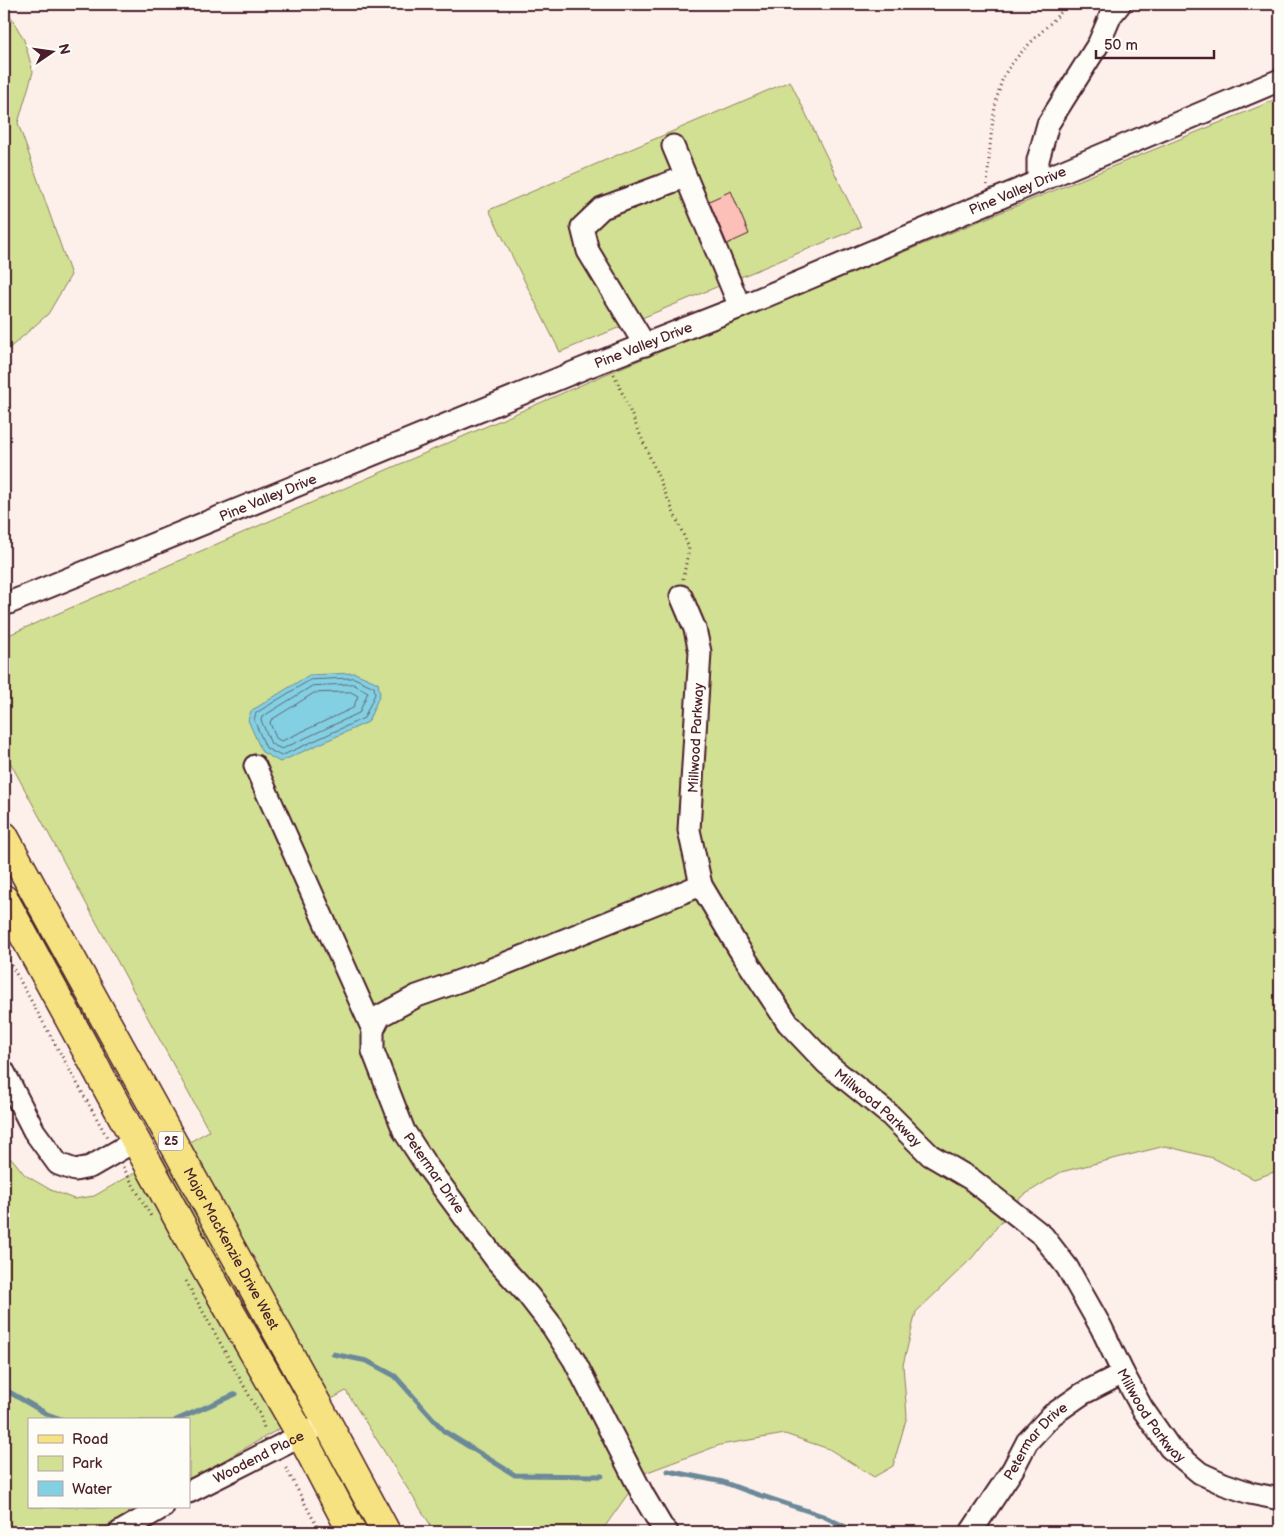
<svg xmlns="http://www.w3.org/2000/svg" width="1284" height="1536" font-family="'Balsamiq Sans',sans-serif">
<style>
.green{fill:#d2e093;stroke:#8e805f}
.water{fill:#83d0e3;stroke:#6c8999}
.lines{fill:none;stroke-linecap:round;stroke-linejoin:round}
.shore{stroke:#616675;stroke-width:1}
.stream{stroke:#6c8999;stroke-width:5}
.building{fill:#fcc0b8;stroke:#4a1f2b}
.minor-casing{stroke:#4a1f2b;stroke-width:25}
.major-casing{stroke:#4a1f2b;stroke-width:31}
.path{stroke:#4a1f2b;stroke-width:3;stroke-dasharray:1 4;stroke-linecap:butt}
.minor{stroke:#fdfcf7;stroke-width:21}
.major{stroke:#f6e281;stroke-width:28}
.labels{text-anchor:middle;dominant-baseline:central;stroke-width:4.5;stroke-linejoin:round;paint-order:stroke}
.shield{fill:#fdfcf7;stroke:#806168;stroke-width:1}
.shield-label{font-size:12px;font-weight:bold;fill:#4a1f2b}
.street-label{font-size:14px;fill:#4a1f2b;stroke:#fdfcf7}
</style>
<rect width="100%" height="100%" fill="#fdf0ea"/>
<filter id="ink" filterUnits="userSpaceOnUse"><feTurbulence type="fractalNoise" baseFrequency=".02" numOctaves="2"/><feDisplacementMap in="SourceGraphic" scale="10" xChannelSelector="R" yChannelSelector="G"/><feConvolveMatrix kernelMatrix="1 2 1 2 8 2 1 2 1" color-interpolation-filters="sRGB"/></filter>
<g filter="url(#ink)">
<!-- green -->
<path class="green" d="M4,4l20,36 9,32 -15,51 53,152 -23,39 -44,39z
M790,81l71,146 -301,125 -71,-142z
M1280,98v1072l-26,9 -41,-21 -48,-12 -104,26 -40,25 -49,61 -56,54 -13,53 4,51 -14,50 -19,11 -45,-28 -44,-15 -65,11 -78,29 -41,58h-166l-89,-141 -157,89v-60h-160v87h111l-44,25h-92v-377l9,5 12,15 26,15 23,9 20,-3 115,-65 -205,-380v-114l609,-266z"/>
<!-- water -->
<path class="water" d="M355,673l23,10 2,11 -12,28 -88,40 -18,-10 -14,-32 3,-9 58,-36z"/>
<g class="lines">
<!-- shore -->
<path class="shore" d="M354,678l20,9 1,7 -11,24 -83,38 -15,-8 -12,-28 2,-7 54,-33z
M353,684l15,8 -9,21 -77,36 -11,-5 -10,-24 1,-3 50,-31z
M351,692l7,4 -5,12 -69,32 -3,1 -5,-3 -6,-15 1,-3 43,-27z"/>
<!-- stream -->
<path class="stream" d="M333,1354l34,7 28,15 49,55 71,44 87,1
M4,1389l43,25 17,6
M176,1420l60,-26
M668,1471l55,11 24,9 76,25 33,16"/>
</g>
<!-- building -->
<path class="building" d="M731,191l18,43 -22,10 -18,-43z"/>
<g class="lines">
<defs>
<g id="minor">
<path d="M673,146l67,161"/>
<path d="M1038,182v-22l10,-36 51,-81 12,-28 9,-11"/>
<path d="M645,345l-57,-94 -6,-24 20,-19 83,-31"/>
<path id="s1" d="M681,596l14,33 5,23 -11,178 12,55 38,64 49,74 38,40 64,52 40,40 41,24 72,57 24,31 34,60 22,46 19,35 28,40 30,25 24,11 26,9 30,6"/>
<path id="s2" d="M4,605l583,-238 153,-60 540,-227"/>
<path d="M255,766l118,264"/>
<path d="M4,1072l30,59 24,33 17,6 15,-3 45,-26"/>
<path id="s3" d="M189,1492l138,-70"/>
<path d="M120,1532l43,-25"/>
<path d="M667,1532l-5,-5 -19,-32 -69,-135 -22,-34 -24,-31 -31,-34 -71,-96 -22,-34 -31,-80v-21l7,-14 37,-20 65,-23 219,-88"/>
<path id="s4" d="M971,1532l42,-63 14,-27 25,-27 30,-21 41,-21"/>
</g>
<g id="major">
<path id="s5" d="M4,836l323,586 59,110"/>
<path d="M4,899l195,358 102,178 51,97"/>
</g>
</defs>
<!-- minor casing -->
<use href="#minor" class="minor-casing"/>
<!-- major casing -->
<use href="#major" class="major-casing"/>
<!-- path -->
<path class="path" d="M987,185c3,-33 4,-76 16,-107 9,-21 43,-49 59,-67l5,-7
M614,374l75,174 -6,31
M4,952l103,185
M123,1167l29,51
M186,1281l74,134 4,13
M286,1468l34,64"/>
<!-- minor -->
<use href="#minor" class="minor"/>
<!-- major -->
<use href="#major" class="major"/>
</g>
</g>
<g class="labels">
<!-- shield labels -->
<rect class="shield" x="158.5" y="1131.5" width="25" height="19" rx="4"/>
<g class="shield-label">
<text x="171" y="1141">25</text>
</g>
<!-- street labels -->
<g class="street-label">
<text stroke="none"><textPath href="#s2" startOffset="1095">Pine Valley Drive</textPath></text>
<text stroke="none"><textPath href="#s2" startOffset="690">Pine Valley Drive</textPath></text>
<text stroke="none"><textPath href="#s2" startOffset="285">Pine Valley Drive</textPath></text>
<text transform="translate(696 738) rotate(-87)">Millwood Parkway</text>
<text stroke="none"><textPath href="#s1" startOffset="581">Millwood Parkway</textPath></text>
<text transform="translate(434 1173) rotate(55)">Petermar Drive</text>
<text stroke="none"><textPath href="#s5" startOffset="471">Major MacKenzie Drive West</textPath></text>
<text stroke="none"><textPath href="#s1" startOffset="1001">Millwood Parkway</textPath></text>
<text stroke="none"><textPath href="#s4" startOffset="112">Petermar Drive</textPath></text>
<text stroke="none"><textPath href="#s3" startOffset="78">Woodend Place</textPath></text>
</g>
</g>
<!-- margin -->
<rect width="1284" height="1536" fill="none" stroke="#fdfcf7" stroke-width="20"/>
<rect x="10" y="10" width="1264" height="1516" fill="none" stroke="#4a1f2b" stroke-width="2" filter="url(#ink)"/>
<!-- legend -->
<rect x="28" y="1418" width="162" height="90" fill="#fdfcf7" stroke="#b5a4a5"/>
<rect x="38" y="1435" width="25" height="8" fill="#f6e281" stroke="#b5a4a5"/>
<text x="72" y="1444" font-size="15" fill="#4a1f2b">Road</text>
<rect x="38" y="1456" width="25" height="15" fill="#d2e093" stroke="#b5a4a5"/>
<text x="72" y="1468" font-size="15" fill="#4a1f2b">Park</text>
<rect x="38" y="1481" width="25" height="15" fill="#83d0e3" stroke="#b5a4a5"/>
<text x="72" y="1494" font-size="15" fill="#4a1f2b">Water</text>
<!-- north arrow -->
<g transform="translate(52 52) rotate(77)" stroke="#fdfcf7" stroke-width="4" paint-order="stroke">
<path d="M0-4L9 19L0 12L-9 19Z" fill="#4a1f2b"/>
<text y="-8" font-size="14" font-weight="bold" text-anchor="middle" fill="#4a1f2b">N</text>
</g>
<!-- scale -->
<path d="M1096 50v8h118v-8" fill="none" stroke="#4a1f2b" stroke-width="2.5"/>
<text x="1104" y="50" font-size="15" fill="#4a1f2b" stroke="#fdfcf7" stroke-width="4" paint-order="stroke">50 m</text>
</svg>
